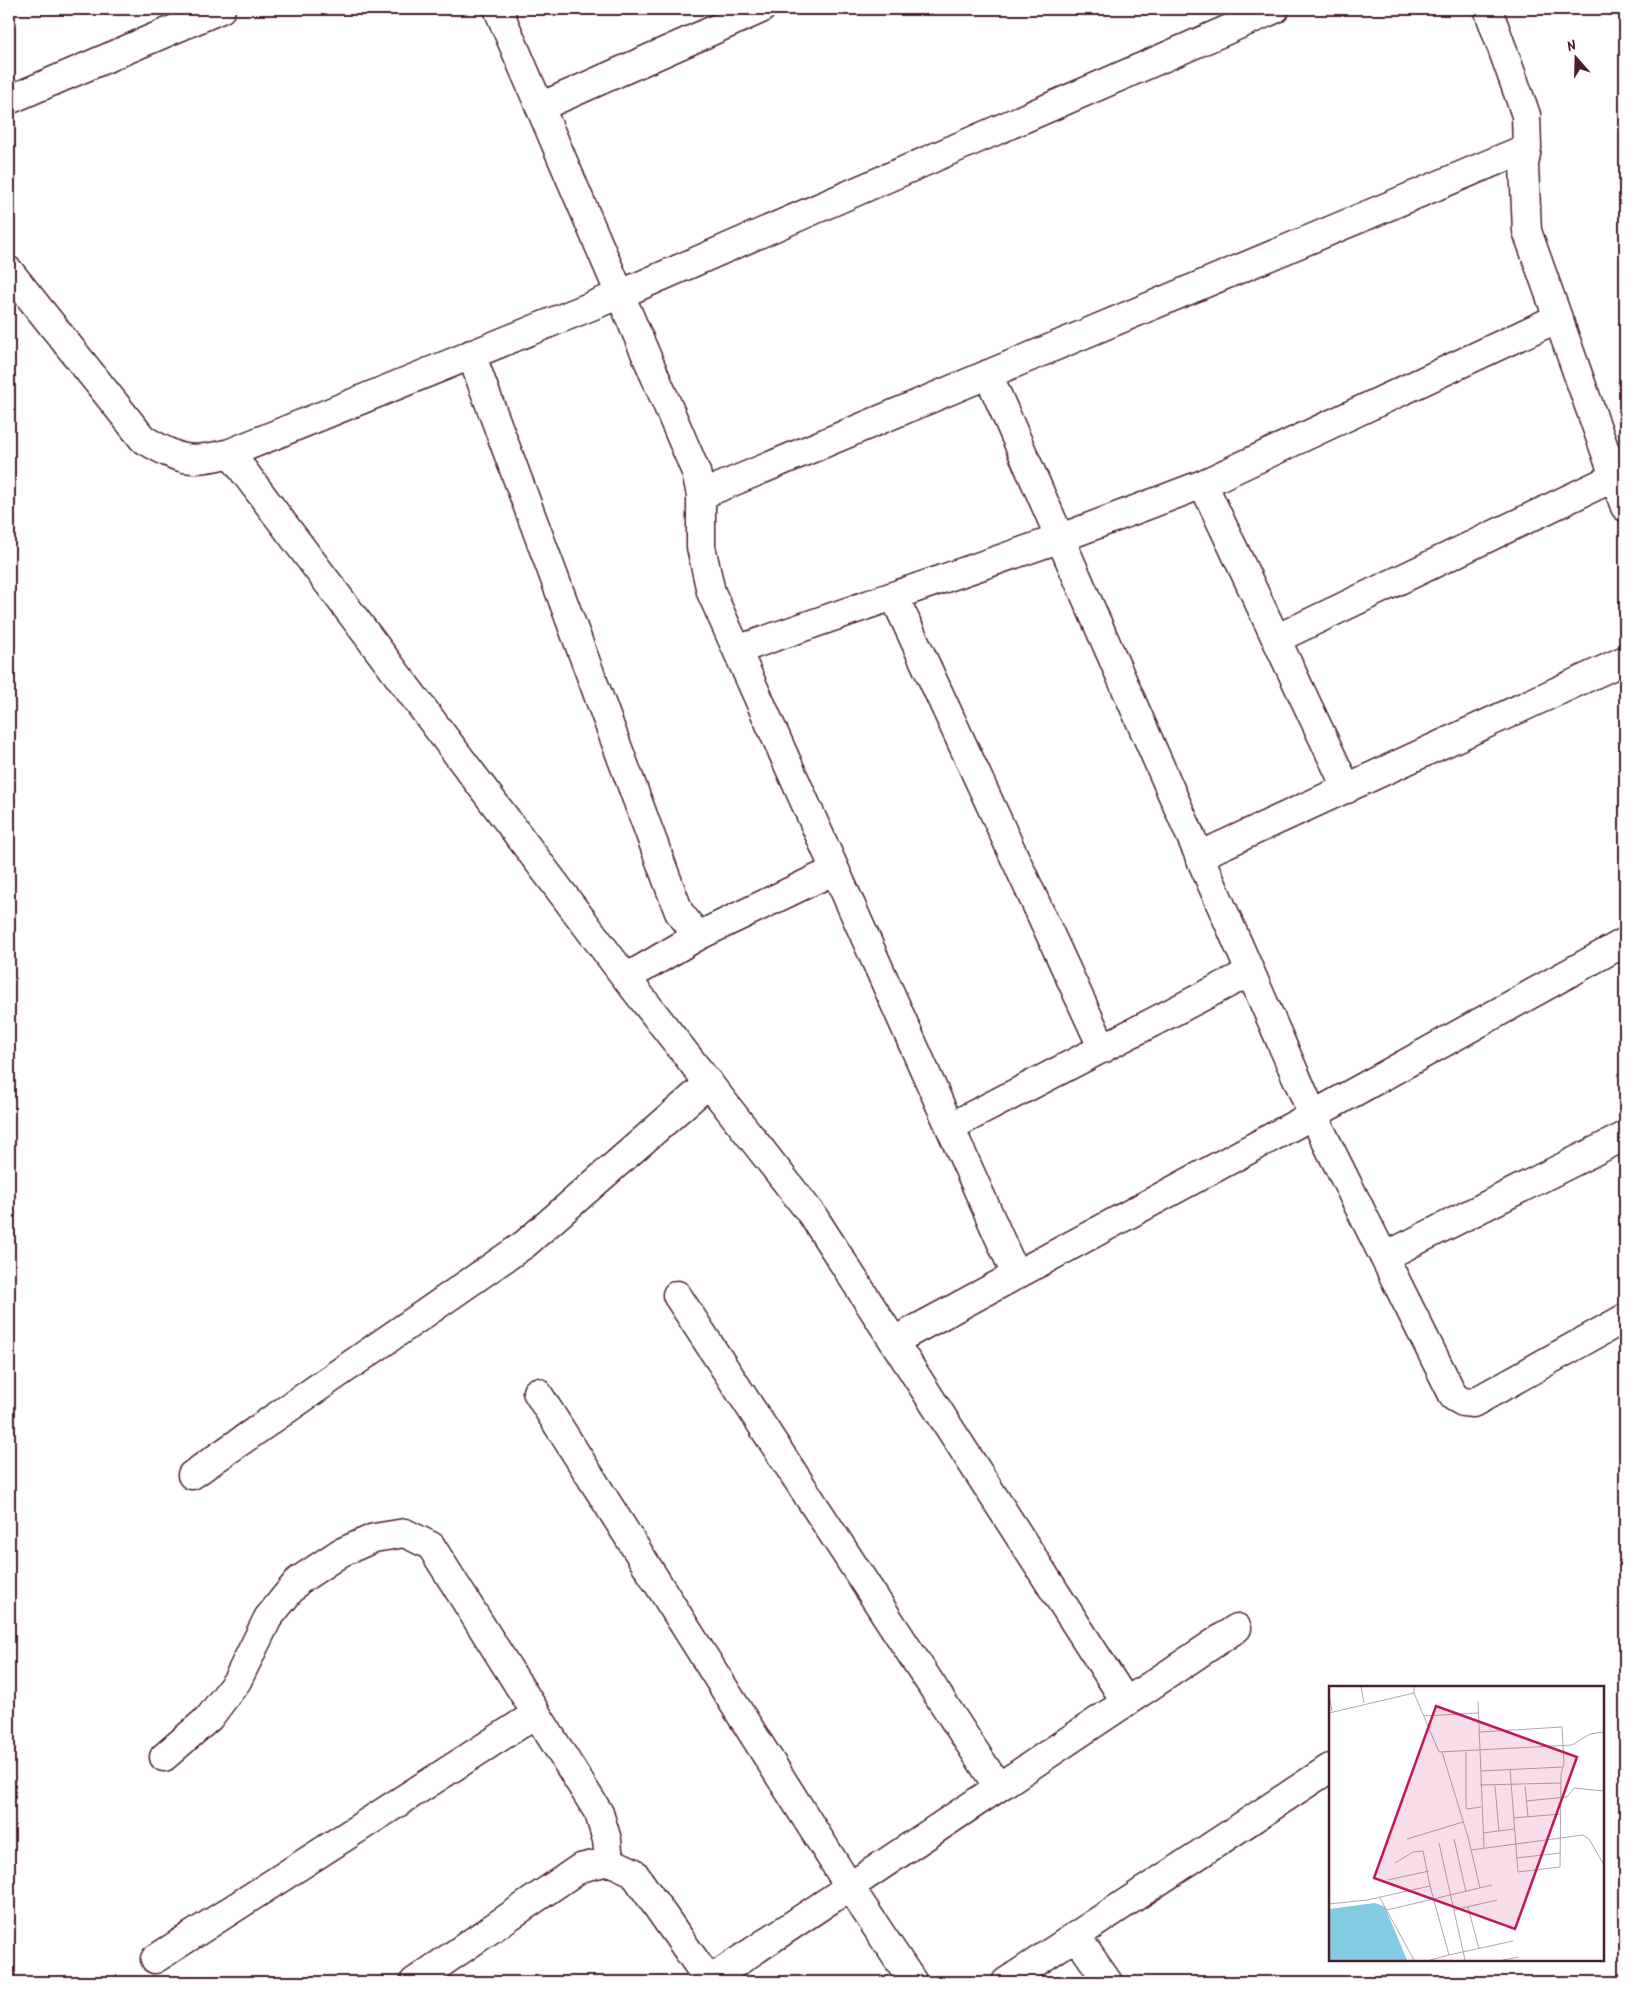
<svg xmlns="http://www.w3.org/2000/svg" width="1634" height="1991" font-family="Kalam,sans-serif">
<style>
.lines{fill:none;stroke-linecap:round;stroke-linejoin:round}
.street-casing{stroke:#4a1f2b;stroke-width:31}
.street{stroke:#fff;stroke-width:28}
.inset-road{fill:none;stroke:#b7a5aa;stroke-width:1}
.view{fill:#c2185b;fill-opacity:0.15;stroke:#c2185b;stroke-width:2.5}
.inset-edge{fill:none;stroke:#4a1f2b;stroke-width:2.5}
</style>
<rect width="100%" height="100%" fill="#fff"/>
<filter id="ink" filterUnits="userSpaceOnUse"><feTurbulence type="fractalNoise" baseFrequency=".02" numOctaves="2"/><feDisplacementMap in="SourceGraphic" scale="10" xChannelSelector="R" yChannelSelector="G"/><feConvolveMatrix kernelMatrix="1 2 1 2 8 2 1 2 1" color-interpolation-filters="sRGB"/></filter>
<g filter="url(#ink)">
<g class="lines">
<defs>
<path id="street" d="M498,9l198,463 5,23v52l10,45 305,683
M1488,9l38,106 1,33 -3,17 3,66 98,276
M9,100l212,-91
M540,107l221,-98
M9,271l134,168c38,21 44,25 87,14l391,-159 654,-285
M471,354l208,558 19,24 137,-66
M988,374l325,741 141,282 9,5 10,1 152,-85
M230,453l396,525 187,238 313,486
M1203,484l144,305
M701,495l826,-347
M894,596l209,453
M1276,639l349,-167
M737,650l324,-112 142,-54 355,-166
M1199,856l426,-196
M626,978l72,-42
M950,1127l300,-155
M1384,1257l241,-121
M677,1295l321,492
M894,1341l419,-226 312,-173
M537,1392l312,494 64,96
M192,1475l333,-231 184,-161
M164,1757l45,-39 28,-37 31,-63 30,-37 42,-28 34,-15 31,-5 26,13 168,267 8,27 2,21
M1076,1936l32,46
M155,1959l381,-245
M414,1982l166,-114 29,-7 24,11 77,110
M707,1982l530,-354
M1006,1982l324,-214"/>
</defs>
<!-- street casing -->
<use href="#street" class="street-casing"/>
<!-- street -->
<use href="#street" class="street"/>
</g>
</g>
<!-- overview -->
<g transform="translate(1329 1686)">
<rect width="275" height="275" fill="#fff"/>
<path d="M46,217l10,4 22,53h-78v-51z" fill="#81cce1"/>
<path class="inset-road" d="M32,1l3,16M85,7l25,59 133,-7 18,-11 14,-2M0,9l3,16M149,15l6,147M0,27l85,-20v-6M95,30l54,-3M151,46l82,-5 2,37 -3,10 -1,93 -42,5 -8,-103M113,66l26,85 12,51M137,66v54l1,3 14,-2M152,85l82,-4M151,99l81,-2M166,100l4,45M196,100l3,31M197,115l41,-4 7,-9 30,3M184,132l48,-4M154,147l31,-4M78,153l56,-17M125,153l12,53M110,157l26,117M142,164l112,-15 6,4 15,26M187,172l45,-5M66,177l18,-11 10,-1 7,35M59,194l41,-9M51,212l34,62M0,218l38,-4 63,-14 19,69 64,-14M139,221l11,42M58,224l105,-25M125,224l43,-10M101,274l19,-5M174,274l16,-3"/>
<path class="view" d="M107,20l141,51 -62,172 -141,-51z"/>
<rect width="275" height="275" class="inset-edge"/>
</g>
<!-- margin -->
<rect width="1634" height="1991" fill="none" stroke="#fff" stroke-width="30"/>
<rect x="15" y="15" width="1604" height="1961" fill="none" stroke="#4a1f2b" stroke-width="2" filter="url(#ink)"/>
<!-- north arrow -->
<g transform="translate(1576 58) rotate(340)" stroke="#ffffff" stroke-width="4" paint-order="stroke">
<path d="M0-4L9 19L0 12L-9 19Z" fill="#4a1f2b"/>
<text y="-8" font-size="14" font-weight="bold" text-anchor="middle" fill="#4a1f2b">N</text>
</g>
</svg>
